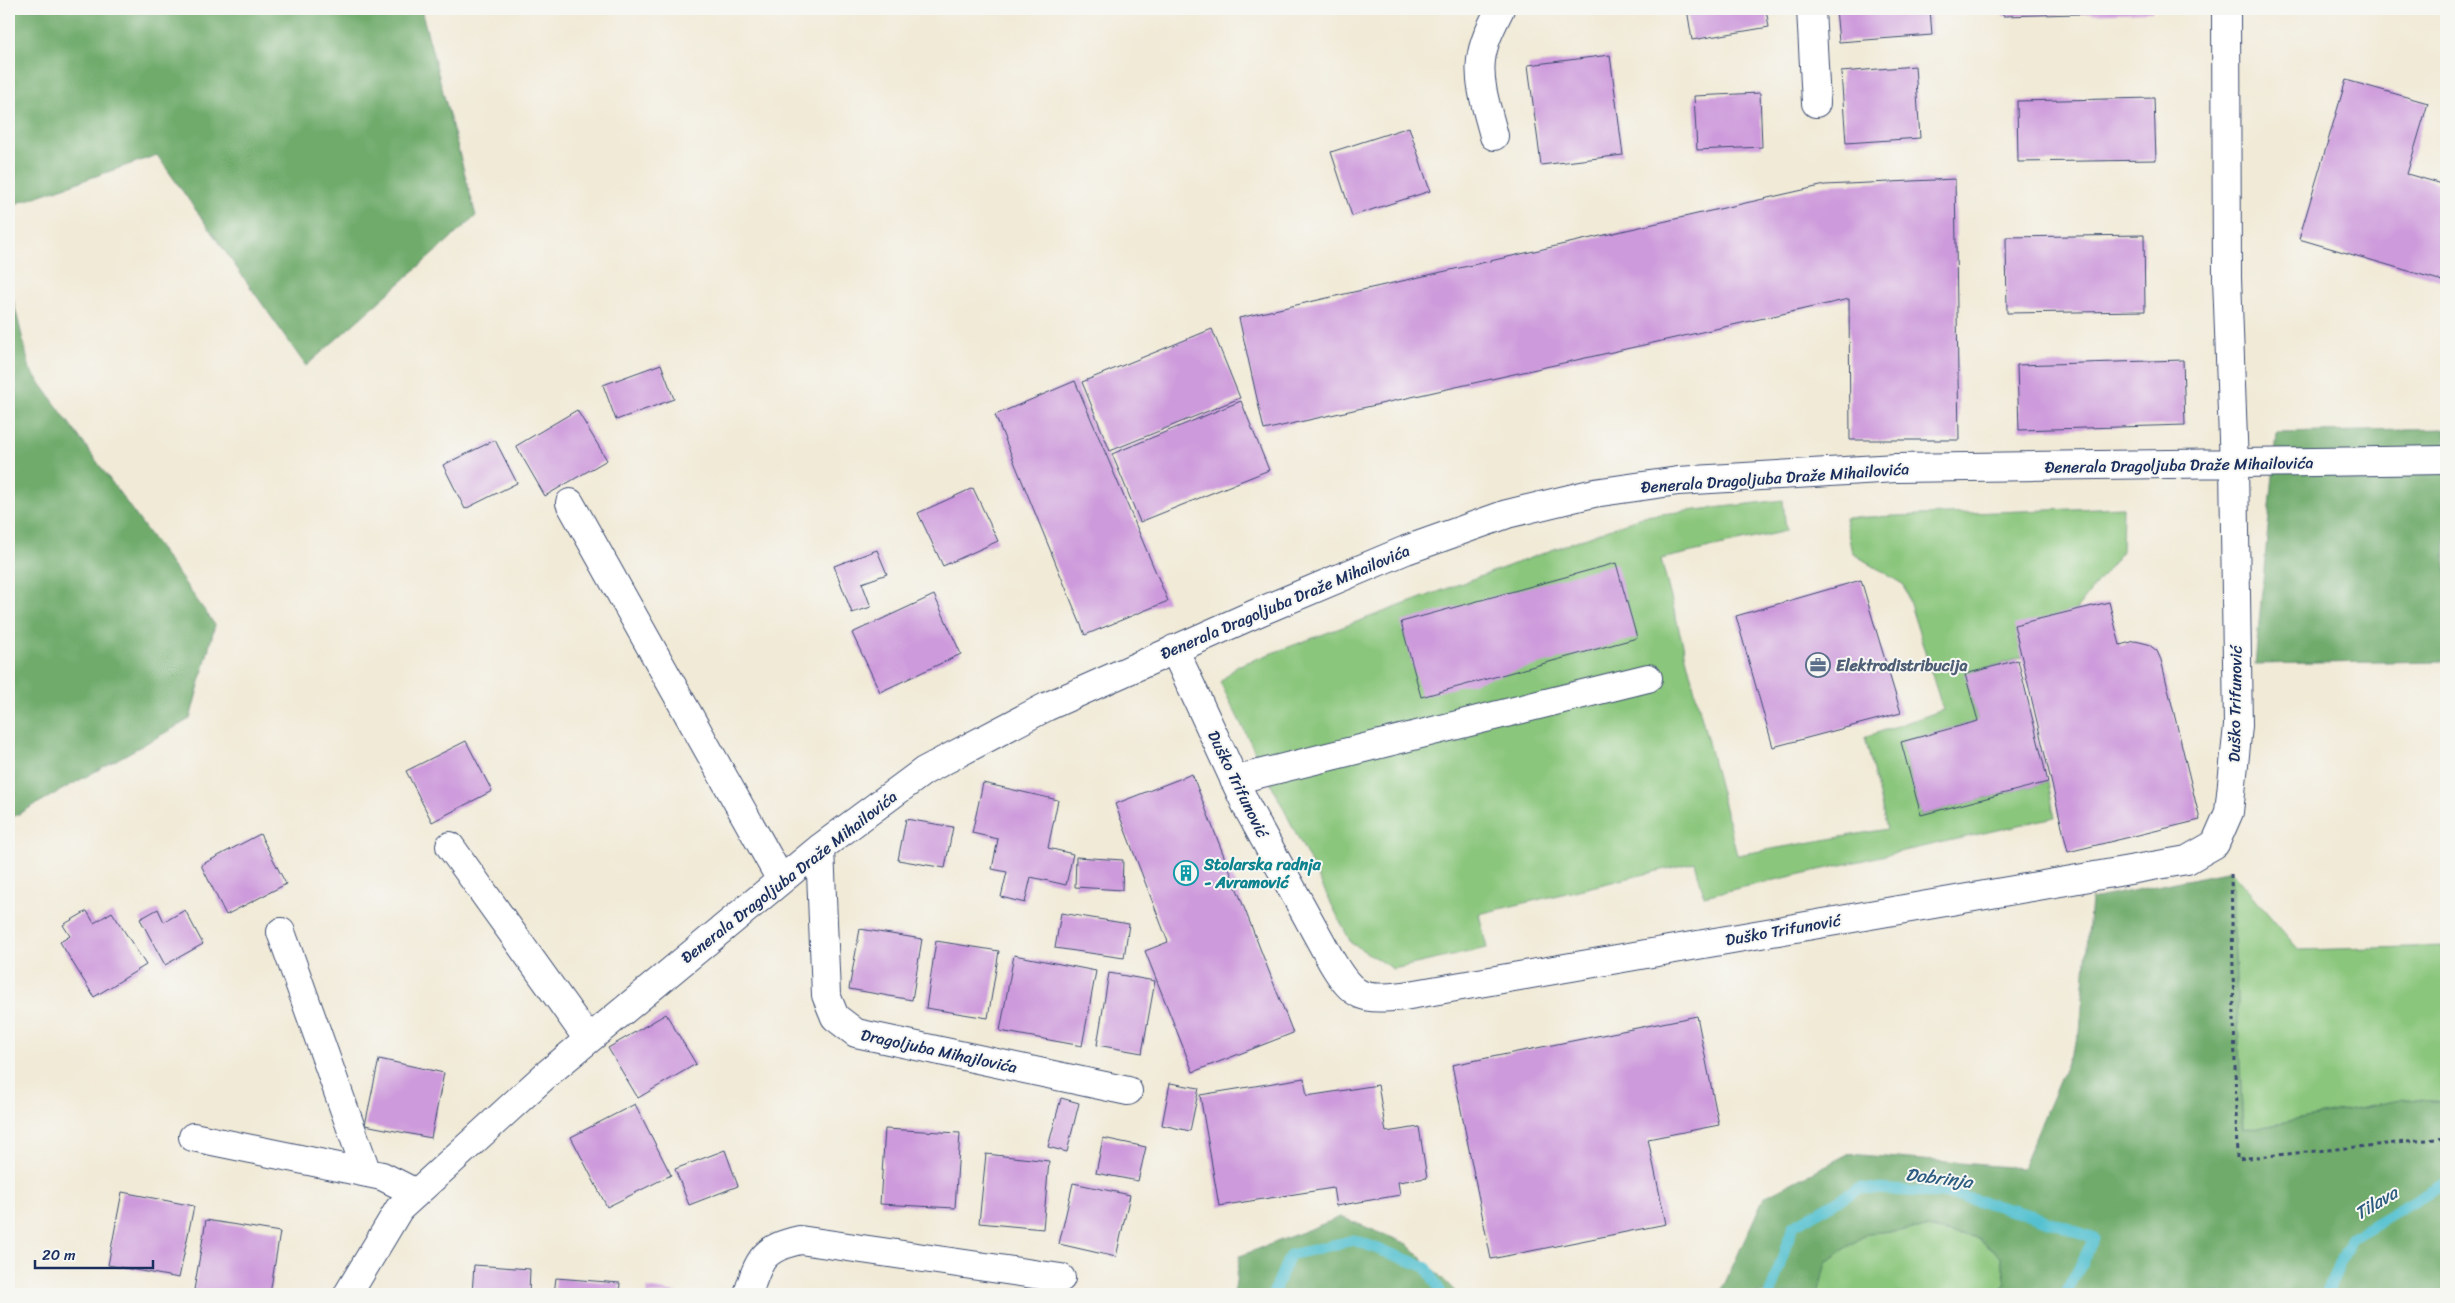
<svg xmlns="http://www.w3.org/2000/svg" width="2455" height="1303" font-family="Sriracha,sans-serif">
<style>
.green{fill:#8ac67c;stroke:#527a6d}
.forest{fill:#6fab6c;stroke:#456d65}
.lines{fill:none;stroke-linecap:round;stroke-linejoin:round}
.stream{stroke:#55c1d0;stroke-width:11}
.building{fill:#cd9adb}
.minor-casing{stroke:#3b4b70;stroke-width:30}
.path{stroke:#3b4b70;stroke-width:3;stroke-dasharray:4 4;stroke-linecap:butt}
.minor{stroke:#fff;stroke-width:28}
.labels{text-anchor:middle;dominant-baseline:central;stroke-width:4;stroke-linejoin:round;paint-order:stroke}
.street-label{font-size:16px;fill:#1b2f5e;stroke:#f6f6f2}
.service-label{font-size:16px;font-weight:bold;fill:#4e5e75;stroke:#f6f6f2;text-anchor:start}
.culture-label{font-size:16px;font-weight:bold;fill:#0d838f;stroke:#f6f6f2;text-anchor:start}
.water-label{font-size:18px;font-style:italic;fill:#2c5b80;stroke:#f6f6f2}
</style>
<rect width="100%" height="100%" fill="#f6f6f2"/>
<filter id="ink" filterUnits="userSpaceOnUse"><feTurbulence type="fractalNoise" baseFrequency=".02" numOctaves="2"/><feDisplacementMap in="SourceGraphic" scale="10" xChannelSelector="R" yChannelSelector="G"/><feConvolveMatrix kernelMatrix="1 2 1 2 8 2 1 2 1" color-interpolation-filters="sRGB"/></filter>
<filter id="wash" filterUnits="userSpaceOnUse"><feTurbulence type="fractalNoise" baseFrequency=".0096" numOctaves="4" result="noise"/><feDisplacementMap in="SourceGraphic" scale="20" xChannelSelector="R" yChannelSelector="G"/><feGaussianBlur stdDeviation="1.12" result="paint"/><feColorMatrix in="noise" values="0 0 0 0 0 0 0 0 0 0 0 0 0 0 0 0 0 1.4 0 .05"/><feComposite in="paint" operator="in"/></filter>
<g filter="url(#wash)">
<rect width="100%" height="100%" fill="#f1ead7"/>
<!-- green -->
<path class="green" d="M1783,500l3,31 -125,28 76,296 150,-26 -22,-92 78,-27 -39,-125 -52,-32 -7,-35 278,-11 -1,44 -79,101 -78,22 13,47 -77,21 20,73 127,-33 7,35 -351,79 -9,-34 -216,52 8,34 -94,21 -42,-26 -131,-261 17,-16 407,-150z
M2231,871l68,79 147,-4v156l-42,-3 -161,31z
M1927,1228l52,11 22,18 5,27 -7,10h-181l8,-32 42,-29z"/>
<!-- forest -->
<path class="forest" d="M9,9h412l55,207 -170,150 -149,-211 -148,51z
M9,283l21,86 185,256 -25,94 -177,98 -4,-7z
M2446,429v232l-191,3 22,-231z
M2231,871l12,259 161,-31 42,3v192h-447l7,-10 -5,-27 -21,-18 -53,-11 -59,5 -42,29 -8,32h-98l44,-97 84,-43 174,14 58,-136 11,-133z
M1341,1217l67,27 50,50h-224l6,-38z"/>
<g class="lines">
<!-- stream -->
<path class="stream" d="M1273,1294l17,-39 64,-15 72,27 16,27
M1770,1294l23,-68 67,-38 93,6 81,22 60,22 -28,56
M2327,1294l24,-56 90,-53 5,2"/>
</g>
<g id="blocks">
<!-- building -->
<path class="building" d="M1687,9h79l3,18 -77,13z
M1836,9h94l2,26 -93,7z
M2003,9h149v3l-149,4z
M1610,55l13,100 -82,10 -13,-100z
M1915,66l5,72 -74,5 -5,-71z
M2346,80l82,23 -21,71 39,11v97l-147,-43z
M1760,93l2,54 -65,3 -3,-54z
M2154,98l2,62 -138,2 -1,-61z
M1409,127l21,64 -78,25 -21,-64z
M1955,179l4,261h-109l-1,-141 -585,131 -25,-112 586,-133z
M2144,235l1,76 -138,2 -1,-76z
M1212,329l28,69 -130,53 -28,-69z
M2183,360l2,65 -166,5 -2,-65z
M661,364l13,35 -58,21 -13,-35z
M1075,381l93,220 -83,34 -90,-220z
M1241,401l28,69 -129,52 -28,-68z
M577,410l30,50 -62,36 -29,-50z
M495,440l22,43 -52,26 -22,-44z
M973,488l25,53 -55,25 -25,-53z
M877,550l10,24 -25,9 9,24 -19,6 -18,-47z
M1616,563l21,75 -216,59 -20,-75z
M1861,580l40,133 -128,34 -37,-131z
M934,595l27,59 -81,38 -28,-59z
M2109,602l11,43 15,-4 13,3 9,7 4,9 39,160 -132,32 -54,-227z
M2018,660l30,122 -127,33 -20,-73 77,-21 -13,-47z
M466,741l26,50 -60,31 -26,-51z
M1192,774l101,259 -100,39 -48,-121 23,-9 -53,-138z
M983,783l75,17 -10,48 25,6 -7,31 -35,-8 -6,26 -24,-6 6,-25 -15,-3 6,-30 -26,-6z
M906,819l47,8 -8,41 -47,-8z
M260,834l26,50 -60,31 -25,-50z
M1076,857l47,3 -1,30 -47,-3z
M158,909l6,13 21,-12 18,34 -38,21 -25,-46z
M87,911l7,12 18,-11 34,53 -52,32 -34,-55 10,-6 -7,-11z
M1061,913l68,11 -5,34 -69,-10z
M860,929l62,10 -10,61 -63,-11z
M936,941l63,10 -11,67 -62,-10z
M1014,955l82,16 -14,75 -82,-15z
M1109,973l46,8 -13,72 -45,-8z
M666,1014l30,50 -58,34 -30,-50z
M1697,1016l22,109 -71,14 18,85 -175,35 -39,-194z
M379,1059l65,14 -13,65 -66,-13z
M1304,1078l3,18 71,-11 8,47 33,-5 8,51 -29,4 2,13 -64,11 -3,-18 -114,18 -19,-111z
M1170,1083l29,5 -9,43 -28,-6z
M1061,1098l18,5 -12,49 -19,-5z
M635,1104l36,71 -64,32 -36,-70z
M885,1129l75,4 -5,75 -75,-4z
M1103,1138l43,9 -8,34 -42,-8z
M725,1150l13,36 -49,19 -14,-36z
M986,1154l63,7 -6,68 -64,-6z
M1073,1183l57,12 -14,62 -57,-13z
M122,1192l72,14 -15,72 -71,-13z
M206,1220l74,12 -10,62h-52l-24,-4z
M474,1265l56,4 -1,25h-57z
M556,1278l64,5 -1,11h-65z
M647,1288l31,5v1h-32z"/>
</g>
</g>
<g filter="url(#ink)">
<use href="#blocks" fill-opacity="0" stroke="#3b4b70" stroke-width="1"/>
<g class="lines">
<defs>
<path id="minor" d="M1811,9l5,94
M1494,136c-6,-24 -16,-51 -13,-76 2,-18 11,-35 19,-51
M570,503l211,377
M1174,649l73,158 85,155c22,37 31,38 72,34l783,-136 28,-16 14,-32 9,-86 -4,-261 -7,-187 -1,-269
M1234,780l414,-102
M450,846l138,193
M820,848l6,147 9,22 21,16 272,58
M281,932l86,241
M193,1137l189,39 34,17
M348,1294l51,-85 148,-135 273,-226 104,-77 122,-64 213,-95 147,-62 101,-36 87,-21 84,-12 218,-13 550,-8
M748,1294c11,-35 15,-46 52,-54l261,38"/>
</defs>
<!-- minor casing -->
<use href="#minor" class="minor-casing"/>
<!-- path -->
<path class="path" d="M2231,874l6,285 209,-21"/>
<!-- minor -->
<use href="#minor" class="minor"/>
</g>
</g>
<!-- icons -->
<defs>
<symbol id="office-ring" viewBox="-11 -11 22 22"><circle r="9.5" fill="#f6f6f2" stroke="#5c6f8a" stroke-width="1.5"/><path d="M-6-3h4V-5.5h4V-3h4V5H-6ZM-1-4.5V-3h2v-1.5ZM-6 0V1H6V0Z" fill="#5c6f8a"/></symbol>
<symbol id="building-ring" viewBox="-11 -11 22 22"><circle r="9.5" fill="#f6f6f2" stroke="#0f9aa8" stroke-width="1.5"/><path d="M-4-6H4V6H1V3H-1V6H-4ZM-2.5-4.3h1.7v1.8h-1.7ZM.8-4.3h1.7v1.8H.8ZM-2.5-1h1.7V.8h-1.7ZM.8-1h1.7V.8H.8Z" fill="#0f9aa8"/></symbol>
</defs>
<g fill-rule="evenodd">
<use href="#office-ring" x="1804" y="651" width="28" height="28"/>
<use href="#building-ring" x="1172" y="859" width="28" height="28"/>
</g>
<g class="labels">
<!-- street labels -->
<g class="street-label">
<text transform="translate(2179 465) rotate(-1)">Đenerala Dragoljuba Draže Mihailovića</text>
<text transform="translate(1775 478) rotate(-4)">Đenerala Dragoljuba Draže Mihailovića</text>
<text transform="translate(1285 602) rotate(-23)">Đenerala Dragoljuba Draže Mihailovića</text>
<text transform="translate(2235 704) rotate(-89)">Duško Trifunović</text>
<text transform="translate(1238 784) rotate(64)">Duško Trifunović</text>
<text transform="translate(789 877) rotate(-38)">Đenerala Dragoljuba Draže Mihailovića</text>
<text transform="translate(1783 930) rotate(-10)">Duško Trifunović</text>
<text transform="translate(939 1051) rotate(12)">Dragoljuba Mihajlovića</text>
</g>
<!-- service labels -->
<g class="service-label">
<text x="1836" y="665">Elektrodistribucija</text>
</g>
<!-- culture labels -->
<g class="culture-label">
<text x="1204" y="864">Stolarska radnja<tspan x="1204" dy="18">- Avramović</tspan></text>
</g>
<!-- water labels -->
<g class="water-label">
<text transform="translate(1939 1178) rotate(7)">Dobrinja</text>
<text transform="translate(2376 1203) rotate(-31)">Tilava</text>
</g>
</g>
<!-- margin -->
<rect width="2455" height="1303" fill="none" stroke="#f6f6f2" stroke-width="30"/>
<!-- scale -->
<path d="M35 1260v8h118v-8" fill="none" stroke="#1b2f5e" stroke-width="2.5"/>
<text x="42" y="1260" font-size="15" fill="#1b2f5e" stroke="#f6f6f2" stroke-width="4" paint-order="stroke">20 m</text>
</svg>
